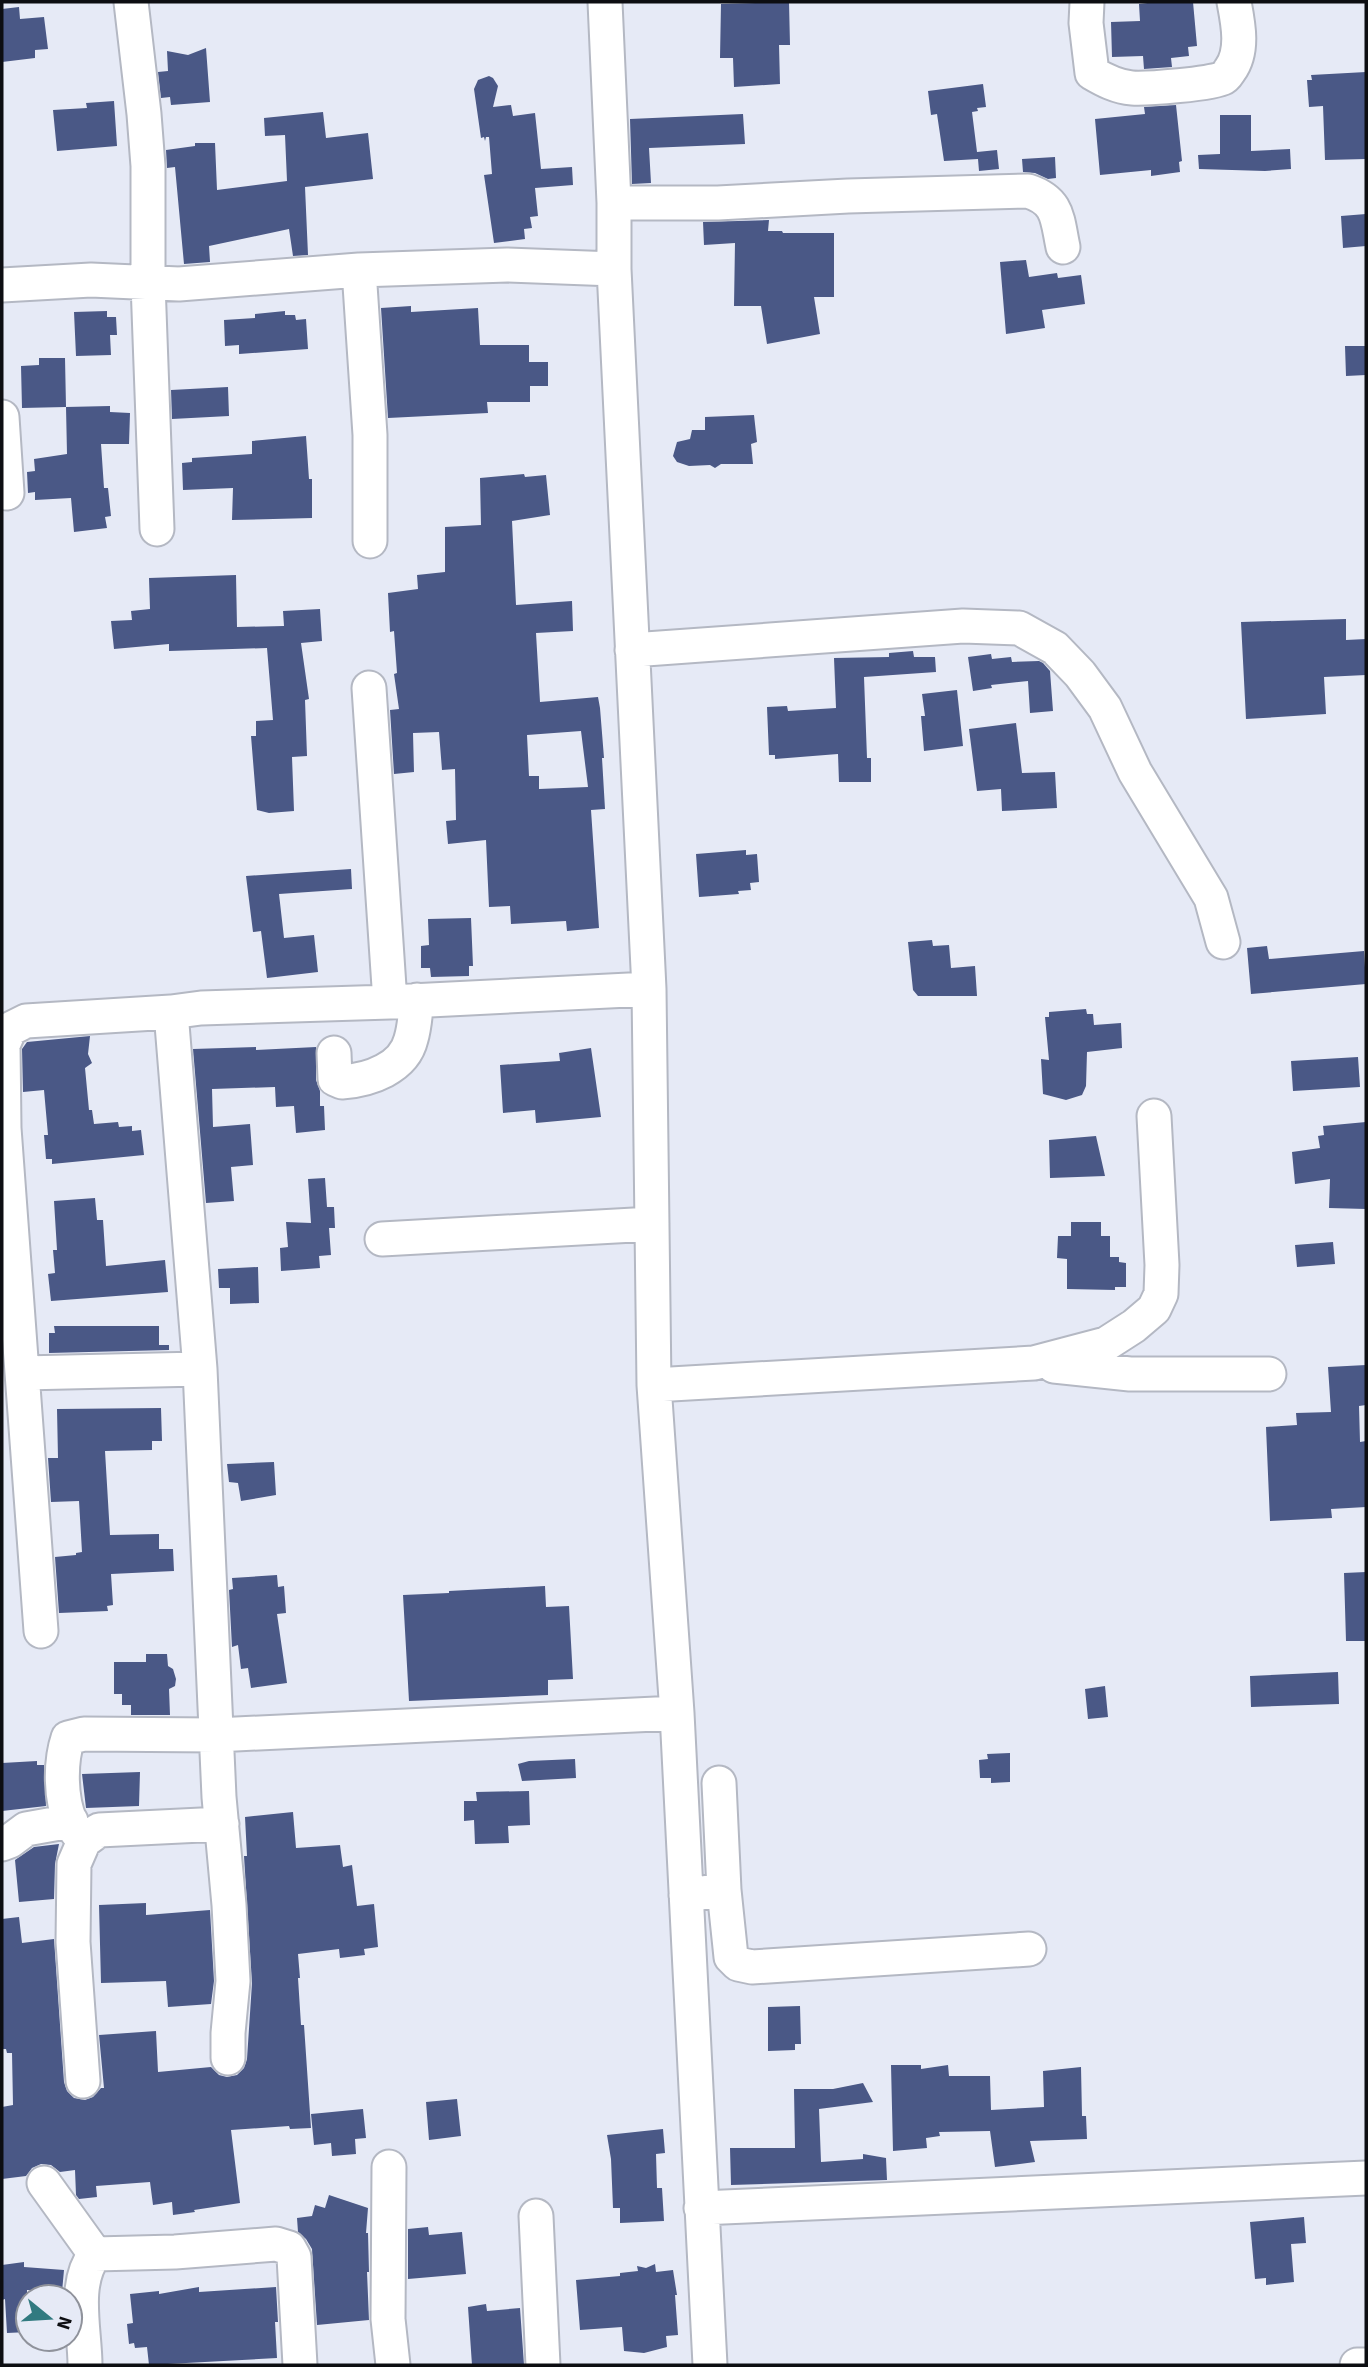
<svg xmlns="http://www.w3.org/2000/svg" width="1368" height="2367" font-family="'Source Sans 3',sans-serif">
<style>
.building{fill:#4a5886;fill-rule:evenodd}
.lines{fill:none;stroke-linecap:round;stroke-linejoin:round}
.minor-casing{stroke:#b4b8c3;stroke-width:37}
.minor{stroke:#fff;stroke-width:33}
</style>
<rect width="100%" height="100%" fill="#e6eaf6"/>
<!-- building -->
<path class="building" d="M789,2l1,43h-11l1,39 -46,3 -1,-29h-13l1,-54z
M1156,2h37l4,44 -9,1 1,9 -18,2 1,9 -28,2 -1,-13 -31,1 -1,-35 29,-1 -1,-17z
M19,7l1,12 24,-2 4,32 -13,1v8l-33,4v-53z
M206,48l4,54 -39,3 -1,-8 -9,1 -3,-26 10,-1 -1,-20 21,4z
M1366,72v87l-41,1 -2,-54 -14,1 -2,-27h5l-1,-5z
M489,76l4,2 5,8 -5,21 18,-2 2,11 22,-3 6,56 31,-2 1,18 -38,3 3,28 -8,1 2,11 -8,1 1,10 -31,4 -10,-68 8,-1 -3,-37h-3l-1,4 -1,-4 -3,1 -7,-49 4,-9z
M983,84l3,23 -9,1 1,3 -6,1 5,40 20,-2 2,19 -20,2 -1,-12 -34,2 -7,-47 -6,1 -3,-24z
M114,101l3,45 -60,5 -4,-41 34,-2 -1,-5z
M1176,105l6,56 -3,1 1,10 -29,4v-6l-51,5 -5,-56 50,-5 -1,-7z
M323,112l3,26 42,-5 5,46 -68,8 3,68 -15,1 -4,-27 -80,17 1,16 -26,2 -9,-97 -8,1 -1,-18 29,-4v-3h20l2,47 70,-9 -2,-46 -20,1 -1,-18z
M743,114l2,30 -96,4 2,35 -19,1 -2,-65z
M1220,115h31v36l39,-2 1,20 -26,2 -66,-2 -1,-14 22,-1z
M1055,157l1,21 -8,1 -13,-6 -12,-1 -1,-13z
M1366,214v32l-23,2 -2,-32z
M769,220l-1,11h14l1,2h51v64h-20l6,37 -53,10 -6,-38h-27l1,-63 -31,2 -1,-23z
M1026,260l3,17 28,-4 1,5 23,-3 4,29 -43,6 3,18 -39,6 -6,-72z
M411,306v6l67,-4 2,37h49v17h19v24h-18v16h-43l1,11 -100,5 -7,-110z
M107,311v6h9l1,18h-7l1,20 -35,1 -2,-44z
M285,311v4h10l1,5 10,-1 2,30 -69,5v-9l-14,1 -1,-26 31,-2v-4z
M1345,346h21v29l-20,1z
M39,358h26l1,49 -44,1 -1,-42 18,-1z
M228,387l1,29 -57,3 -1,-29z
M110,406v6l20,1 -1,31h-28l3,44h4l3,28 -6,1 2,11 -33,4 -3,-34 -36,2v-8l-7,1 -1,-21 8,-1 -1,-12 33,-5 -1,-47z
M754,415l3,27 -6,2 2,20h-32l-6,4 -5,-3 -21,1 -12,-4 -4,-6 4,-14 13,-3 2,-9h13v-13z
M306,436l3,43h3v39l-80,2 1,-32 -50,2 -1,-27 10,-1v-4l60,-4v-13z
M524,474l1,3 21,-2 4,40 -38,6 4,84 56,-4 1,30 -37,2 4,69 58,-5 2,11 4,50h-2l3,51 -14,1 8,118 -32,3 -1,-10 -55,3 -1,-18 -21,1 -3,-67 -38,4 -2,-23 10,-1 -1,-51 -13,1 -3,-38 -26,1 1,39 -20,2 -4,-64 9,-1 -5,-35 3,-1 -3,-42 -4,1 -2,-39 30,-4 -1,-14 28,-3v-45l36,-2 -1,-47zM581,731l7,56 -49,2v-13h-10l-2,-41z
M236,575l1,52 47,-1 -1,-15 37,-2 2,32 -21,2 8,56 -4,1 2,56 -15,1 2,54 -25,2 -12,-3 -6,-74h5v-15l17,-1 -6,-72 -98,3v-7l-55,5 -3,-28 21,-1 -1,-9 19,-2 -1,-31z
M1346,619v21l20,-1v36l-42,2 2,37 -80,5 -5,-97z
M913,651l1,6h21l1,15 -72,5 3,81h4v24h-32l-1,-28 -63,5v-4h-6l-2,-48 20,-1 1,5 48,-3 -2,-50 55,-1v-4z
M991,654l1,5 19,-2 1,5 27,-1 4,2 7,8 3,40 -23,2 -2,-32 -37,4 1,3 -19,3 -5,-34z
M957,690l6,56 -39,5 -3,-35h4l-3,-22z
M1016,723l6,50 33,-1 2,36 -55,3 -1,-22 -24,2 -8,-62z
M746,850v5l11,-1 2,28 -9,1 1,7 -13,1 1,3 -40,3 -3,-43z
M351,869l1,20 -73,5 5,44 30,-3 4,37 -51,6 -6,-47 -8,1 -7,-56z
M471,918l2,48h-4v10l-38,1 -1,-9h-9v-22l8,-1 -1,-26z
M932,940l1,6 16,-1 2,23 24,-2 2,30h-59l-5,-6 -5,-48z
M1267,946l2,13 95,-8 2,33 -115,10 -4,-46z
M1086,1009l1,5h6l1,11 27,-2 1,25 -35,4 -1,34 -4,9 -16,5 -23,-6 -2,-35 8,1 -4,-43h4v-5z
M90,1036l-2,18 4,9 -7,5 4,42h3l2,14 24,-2 1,5 13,-1v5l9,-1 3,25 -92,9v-5h-6l-2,-24h4l-4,-45 -21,2 -1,-43 5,-7z
M256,1047v3l60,-3v33l4,11v15h4l1,24 -29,3 -2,-27 -18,1 -1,-20 -63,2 1,38 37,-3 3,41 -22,2 3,34 -28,2 -13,-154z
M591,1048l10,69 -65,6 -1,-13 -32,3 -3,-48 60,-4 -1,-8z
M1358,1057l2,30 -67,4 -2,-30z
M1366,1122v87l-37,-1 1,-29 -35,5 -3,-32 28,-4 -2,-12 6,-1 -1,-9z
M1096,1136l9,40 -55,2 -1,-38z
M325,1178l2,29h7l1,21h-6l2,27 -12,1 1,12 -39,3 -1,-23 8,-1 -2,-25 25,1 -3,-44z
M95,1198l2,22h6l3,46 59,-6 3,32 -117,9 -3,-27 7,-1 -2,-23h4l-3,-49z
M1071,1222h30v14h9v21h9v5l7,1v24h-11v3l-48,-1v-30l-10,-1 1,-22h13z
M1333,1242l2,22 -38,3 -2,-22z
M258,1267l1,36 -29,1v-16h-11l-1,-19z
M54,1326h105v19h10v5l-120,3v-20h6z
M1366,1365v40l-7,1 1,36 6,-1v66l-35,2 1,9 -62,3 -4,-94 31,-2 -1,-12 35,-1 -3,-45z
M161,1408l1,33h-10v9l-47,1 5,84 49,-1v15h14l1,22 -63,3 2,31 -6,1 1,5 -49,2 -4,-56 21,-2v-2l6,-1 -3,-51 -28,1 -3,-44h10l-1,-49z
M274,1462l2,33 -35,6 -3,-18 -9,-1 -2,-18z
M1366,1572v69h-20l-2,-68z
M277,1575l1,12 6,-1 2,27 -9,1 10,69 -36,5 -3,-20 -7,1 -3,-24 -6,2 -3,-57 4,-1 -1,-11z
M545,1586l1,21 23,-1 4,73 -25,1v15l-139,6 -6,-106 46,-2v-2z
M146,1654h21l1,12 5,3 3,10 -1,7 -6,3 1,26h-39v-10h-9v-11h-8v-32h32z
M1338,1672l1,32 -88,3 -1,-31z
M1105,1686l3,31 -20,2 -3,-30z
M1010,1753v29l-19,1v-5h-11l-1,-18 9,-1 -1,-5z
M575,1759l1,19 -54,3 -4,-17 11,-3z
M37,1761v4h7l2,41 -44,5v-48z
M140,1772l-1,34 -53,2 -4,-34z
M529,1791l1,34 -22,1 1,17 -34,1 -1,-24 -10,1v-20h13l-1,-9z
M293,1812l3,36 44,-3 3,22 9,-2 5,41 17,-2 4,43 -14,2 1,6 -25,3 -1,-9 -41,5 2,24h-2l3,47h3l7,103 -21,1 -1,-3 -58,4 9,73 -46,7 1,2 -22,3 -1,-13 -19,3 -3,-23 -54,4 1,11 -18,2 -3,-4 -1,-25 -15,2 -9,-7 -10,-1 -9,4 -6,8 -24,3v-72l11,-2 -1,-52h-5l-1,-4h-4v-130l17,-2 3,26 32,-4 10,143 3,9 7,7 11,2 8,-3 8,-9h3l-5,-53 57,-4 2,41 53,-5 8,8 8,2 10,-2 7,-7 3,-9 5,-76 -8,-127h3l-2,-39z
M59,1844l-4,20 -1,35 -35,3 -4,-42 19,-13z
M146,1903v12l64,-5 4,71 -3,23 -43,3 -2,-26 -65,2 -2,-78z
M800,2006l1,38h-6v6l-27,1v-44z
M891,2065h30v4l27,-4 1,11h41l1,34 53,-3 -1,-36 38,-4 1,49h4l1,23 -57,2 5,21 -40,5 -5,-36 -51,1 1,4 -14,2 1,10 -34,3z
M863,2083l10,19 -54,7 2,53 42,-3v-5l23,4 1,22 -156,5 -1,-37h65l-1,-59h39z
M457,2099l4,37 -32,4 -3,-38z
M363,2109l3,29 -11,1 1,15 -24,2 -1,-13 -17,2 -3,-31z
M663,2129l2,24 -9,1 1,34h5l2,33 -44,2v-15h-7l-2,-49 -4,-24z
M329,2195l39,13 -2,25h2l1,39h-2l2,48 -52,5 -5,-76 -6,-10 -8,-7 -1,-14 15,-2 3,-11 10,3z
M1304,2217l2,26 -15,1 3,38 -28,3v-7l-11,1 -5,-57z
M428,2227l1,8 33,-3 4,42 -58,5v-50z
M24,2262v5l40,3 -2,22 -35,-2 1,42 -21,1 -2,-34 -3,1v-35z
M655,2264l1,8 17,-2 4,25h-2l3,40 -12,1 1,11 -23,6 -20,-2 -2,-24 -42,3 -4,-50 44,-4v-3l18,-2 -1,-5 9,2z
M199,2287v5l77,-5 2,35h-3l2,36 -128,7 -2,-18 -12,1 -1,-5 -5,1 -2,-20 6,-1 -3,-29 29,-3v3z
M486,2304l1,7 33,-3 4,57h-52l-4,-58z"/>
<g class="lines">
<defs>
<path id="minor" d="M131,2l13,112 4,52v117l9,246
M605,2l9,201v66l35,720 5,396 23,328 33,652
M1087,2l-1,21 6,50c12,7 25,14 40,15 13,1 81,-4 91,-10 3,-1 5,-5 7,-8 14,-19 8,-47 4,-68
M614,203h104l130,-7 180,-5c31,10 29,28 35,56
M359,270l11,165v106
M2,285l89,-5 88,4 180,-14 148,-5 107,4
M2,417l5,76
M632,650l331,-24 56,2 36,20 25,26 25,34 30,64 76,126 12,44
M369,688l21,314
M334,1053l1,26 7,3c28,-2 62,-14 69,-43 4,-13 4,-26 6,-39
M382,1239l270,-15
M1054,1366l76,8h139
M23,1373l177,-4
M654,1385l380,-22 72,-19 28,-18 20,-17 7,-15 1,-29 -8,-149
M41,1631l-37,-503 -1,-83 7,-16 16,-8 145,-9
M719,1783l5,107
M84,1841c-4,-5 -10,-12 -13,-18 -11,-24 -11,-61 -3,-85l16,-4 132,1 461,-22
M2,1844l8,-3 16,-12 45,-8
M686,1895l38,-5 7,67 7,7 14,3 277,-18
M228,2058v-25l5,-52 -4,-76 -10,-108 -19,-428 -29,-357 30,-4 189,-6 259,-13
M83,2081l-10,-139 1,-78 10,-23 15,-11 123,-6
M389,2167l-1,152 5,46
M44,2183l51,71
M701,2208l665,-30
M536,2216l7,149
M85,2365c0,-35 -13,-81 10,-111l80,-2 101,-8 13,4 5,9 6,108
M1357,2365h9"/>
</defs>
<!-- minor casing -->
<use href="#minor" class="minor-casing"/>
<!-- minor -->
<use href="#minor" class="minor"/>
</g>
<!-- border -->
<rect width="1368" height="2367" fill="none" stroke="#0d0e12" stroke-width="7"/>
<!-- north arrow -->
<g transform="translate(49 2318) rotate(108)"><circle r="33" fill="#e6eaf6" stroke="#8f929b" stroke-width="2"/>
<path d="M0-5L12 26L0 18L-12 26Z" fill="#317a80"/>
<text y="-10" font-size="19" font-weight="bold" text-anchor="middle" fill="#0d0e12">N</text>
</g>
</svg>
